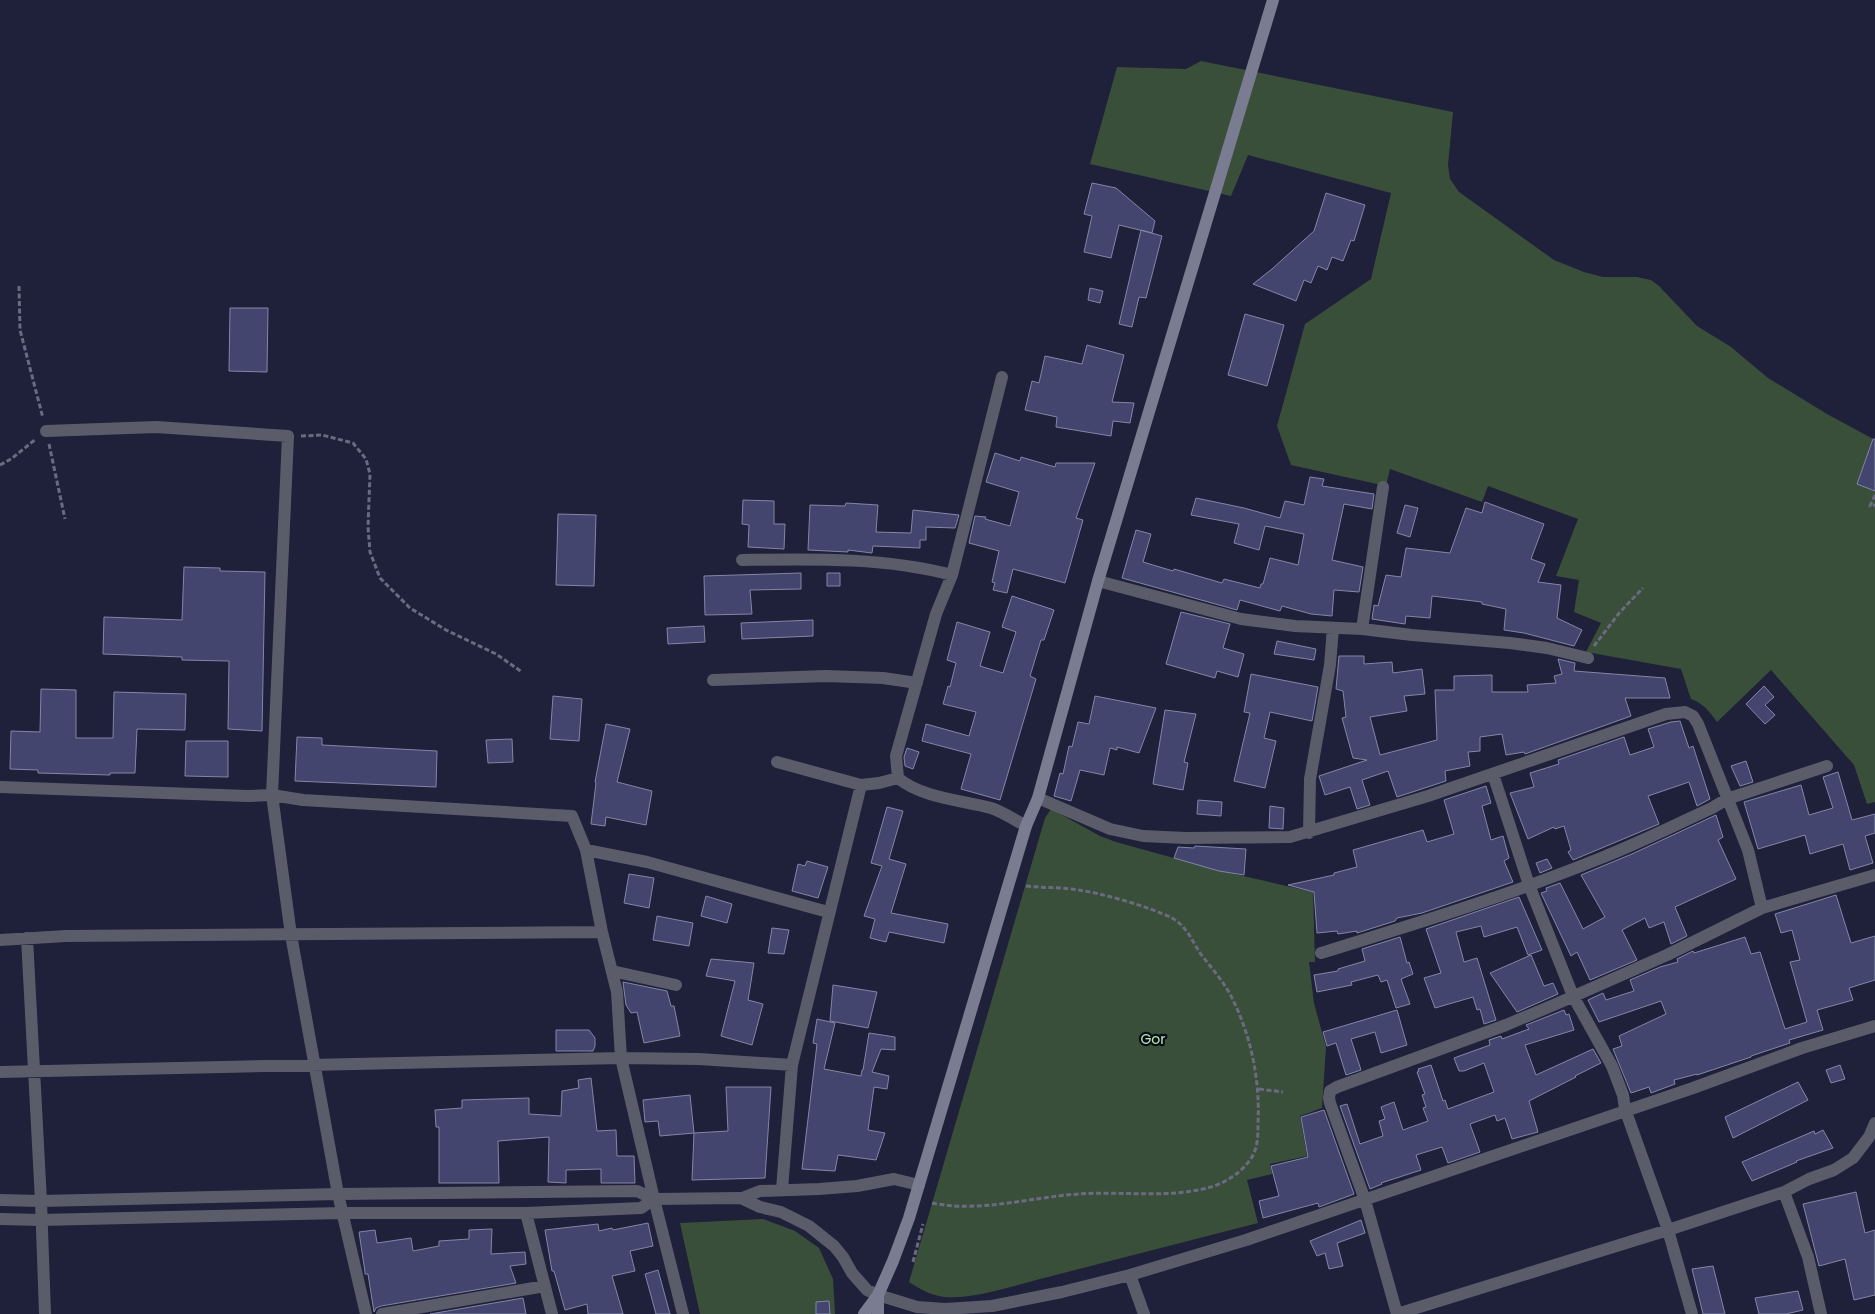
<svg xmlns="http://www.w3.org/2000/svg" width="1875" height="1314" font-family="Poppins,sans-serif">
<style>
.green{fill:#3a4f39}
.building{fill:#43456f;stroke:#8386a6}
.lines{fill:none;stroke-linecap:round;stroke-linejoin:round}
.path{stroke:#6a6b81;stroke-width:3;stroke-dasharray:5 2.5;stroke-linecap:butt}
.minor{stroke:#5b5c6a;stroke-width:12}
.secondary{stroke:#7a7c92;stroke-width:12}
.labels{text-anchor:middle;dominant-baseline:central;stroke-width:4.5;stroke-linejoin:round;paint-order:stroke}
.park-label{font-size:14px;fill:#b6efb3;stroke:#0a0b16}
</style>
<rect width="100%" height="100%" fill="#1f2039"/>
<!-- green -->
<path class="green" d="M1201,61l252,51 -5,53 2,14 9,13 95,68 30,12 19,5h34l14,3 8,6 38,40 34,21 37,31 59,36 48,26v362l-8,2 -13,-39 -83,-95 -54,52c-7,-10 -14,-19 -26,-23l-10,-30 -95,-17 15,-29 -27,-11 5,-32 -23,-4 22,-57 -90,-33 -6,16 -92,-33 -4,17 -95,-21 -14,-39 28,-102 66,-45 20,-86 -143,-38 -17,41 -141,-32 27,-97 69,2z
M1051,809l49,27 16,6 101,28 96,22 2,70h-6l5,41 12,44 -4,61 -22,8 7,40 -37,8 2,10 -25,6 11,43c-70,18 -140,36 -210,54 -30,7 -74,23 -104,20 -14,-2 -24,-8 -35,-15l136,-464z
M763,1219l32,12 24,17 14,31 2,35h-135l-20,-91z"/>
<!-- building -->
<path class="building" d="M1092,183l24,5 39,33 -3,12 -33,-8 -8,33 -27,-6 8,-36 -8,-2z
M1326,193l39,12 -11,36 -3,-1 -8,21 -11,-4 -5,13 -9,-4 -7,17 -7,-3 -8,21 -43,-17 19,-15 42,-38z
M1141,230l21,6 -16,62 -7,-1 -7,30 -13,-3z
M1090,288l13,3 -3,12 -12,-3z
M230,308h38l-1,64 -38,-1z
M1245,314l39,11 -17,61 -39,-11z
M1087,345l37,10 -12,47 22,1 -4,20 -17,-2 -2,15 -55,-9 1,-10 -32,-7 7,-29 7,2 6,-27 37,8z
M1873,439h2v52l-18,-7z
M995,453l25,8 1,-4 34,10 1,-4h39l-19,55 7,2 -18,63 -52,-14 -6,24 -14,-3 2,-7 -3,-1 7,-31 -30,-8 6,-27 11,1 -1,2 25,7 9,-34 -33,-10z
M1310,477l14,2 -2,7 52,8 -2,15 -28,-5 -12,56 31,7 -4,25 -25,-2 -2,26 -21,-2 -29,-8 -2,5 -40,-11 -3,10 -115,-32 14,-48 15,4 -8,28 30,9 1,-2 48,14 2,-4 36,9 1,-4h2l7,-26 28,7 6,-31 -39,-8 -6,24 -25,-7 5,-19 -48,-9 5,-17 48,10 36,10 5,-17 19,4z
M743,500l31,1v23h11l-1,25 -36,-2 1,-22 -7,-1z
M1485,502l59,22 -13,35 14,5 -7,18 23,3 -4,33 25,12 -8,16 -50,-13 -20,-3 2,-21 -24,-5v-2l-50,-6 -2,22 -24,-2 -1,8 -33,-5 2,-14 4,1 8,-31 15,2 5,-29 44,5 16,-45 16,5z
M846,503l32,2 -2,27 35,1 2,-23 46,5 -4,13 -29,-1v13h-6v8l-47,-2 -1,7 -24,-3v2l-40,-2 2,-45 35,1z
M1405,505l13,3 -8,29 -13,-4z
M558,514l38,1 -2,71 -38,-1z
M184,567l36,1v3l45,1 -3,159 -34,-2 1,-68 -47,-1v-3l-79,-3 1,-37 78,3z
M801,573v16l-51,1 2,24 -47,1 -1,-39z
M827,573h13v13h-13z
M1012,596l42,14 -10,30h-3l-11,36 6,3 -36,121 -39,-11 10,-35 -49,-13 4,-17 43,12 7,-24 -33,-8 5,-18 2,1 6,-24 -9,-3 10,-38 33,10 -10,34 23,7 13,-41 -14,-5z
M1181,612l49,12 -7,24 21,6 -6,23 -21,-6 -2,7 -49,-14z
M813,620v16l-71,3 -1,-16z
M704,626l1,16 -37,2 -1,-16z
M1277,641l39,8 -2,11 -40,-6z
M1339,656h25v8l28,-2 1,11 29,-4 3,25 -21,2 3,15 -37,6 10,38 57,-15 -2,-50h19v-14l38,-1v17h36l-1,-7 29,-2 -2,-7 8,-2 -4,-15 17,4 -1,8 91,7 5,20h-45l6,18 -106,38 -1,-2 -18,3 -4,-21 -22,3v14l-12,1 2,14 -25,5 1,10 -49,16 -9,-26 -26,9 8,25 -13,4 -7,-22 -25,8 -6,-19 48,-16 -14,-2 -11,-40 4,-1 -3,-26 -7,-2z
M1251,674l67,13 -6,34 -42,-9 -6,26 12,3 -11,47 -31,-7 16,-68 -6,-1z
M1764,686l10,11 -9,8 10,10 -10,9 -19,-20z
M41,689l35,1v48h37l1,-46 72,2 -1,36 -48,-1 -2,44h-25v2l-72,-2v-3l-28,-1 1,-38 29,1z
M553,696l29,3 -3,42 -29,-2z
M1095,696l61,12 -17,45 -22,-6v3l-7,-2 -6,27 -24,-5 -9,31 -17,-5 6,-23 3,1 6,-28 3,1 6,-25 11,2z
M1165,710l31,4 -12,48 4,1 -5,27 -30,-6z
M1680,721l9,27 4,-2 17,53 -13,7 -8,-24 -41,14 11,28 -86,36 -5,-8 3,-2 -7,-24 -9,3 -1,-2 -26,12 -18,-46 24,-6 -4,-14 29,-9 -1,-4 66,-23 6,18 24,-8 -6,-18 23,-7z
M606,724l24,5 -13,53 35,9 -6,34 -40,-8 -1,9 -14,-2 5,-41 -1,-1z
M297,737l25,1v7l115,6 -1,36 -141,-6z
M512,739l1,23 -25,1 -2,-23z
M186,741h42v36l-43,-1z
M907,748l12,4 -6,17 -8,-3 -1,-9z
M1746,761l7,21 -13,4 -9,-20z
M1838,772l14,48 23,-6v19l-10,3 8,27 -23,7 -7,-26 -33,10 -5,-19 -47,14 -14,-47 57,-17 8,30 24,-7 -10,-31z
M1486,786l5,17 -9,3 9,34 12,-4 6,22 -5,3 9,21 -91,31 -25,5 -2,3 -38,12v-2l-19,3 -1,-3 -20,2 -3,-41 -26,-7 46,-10v-2l23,-6 -4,-17 70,-20 4,12 27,-8 -10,-34z
M1198,800l24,2 -1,14 -24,-2z
M1270,806l14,2 -1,21 -14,-1z
M887,807l16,4 -14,48 17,5 -15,49 57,11 -4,19 -55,-11 -3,10 -16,-4 5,-19 -11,-3 18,-50 -11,-3z
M1716,815l7,22 -5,3 18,39 -61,28 12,29 -16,8 -7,-22 -15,6 -4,-10 -23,12 15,30 -47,20 -13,-28 -6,4 -30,-63 6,-2 -1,-3 14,-5 23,46 22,-12 -24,-42 51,-21z
M1195,846l51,3 -2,26 -25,-4 -45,-13 4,-11 16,1z
M1547,859l5,9 -12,5 -4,-10z
M807,861l21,6 -10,31 -26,-7 6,-27 7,2z
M629,874l25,4 -5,30 -25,-5z
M1836,895l15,48 24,-7v44l-26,8 4,12 -36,10 6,20 -34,10 1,3 -39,13v1l-54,18v-1l-23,6 1,4 -24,9 -2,-6 -18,6 -18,-44 9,-3 -3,-10 47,-22 -5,-13 -62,21 -11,-22 15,-7 3,7 28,-9 -4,-11 30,-13 18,-5 -1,-3 16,-8 1,2 51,-16 6,17 9,-2 25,77 22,-7 -17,-60 10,-2 -8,-30 -11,3 -6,-19z
M706,896l26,8 -5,19 -26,-7z
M1519,897l23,53 -14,5 -11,-28 -33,10 -3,-11 -25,6 8,30 13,-4 19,62 -12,4 -4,-15 -3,1 -4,-13 -38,11 -11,-30 17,-5 -15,-44z
M657,916l36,7 -4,23 -36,-6z
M772,928l17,2 -5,24 -16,-1z
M1400,937l7,26 2,-1 4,12 -12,5 9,25 -14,4 -9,-28 -6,2 -3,-7 -27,7 1,3 -35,7 -3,-17 24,-4v-2l27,-8 -3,-12z
M1531,955l13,31 9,-3 5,11 -41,18 -27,-39z
M711,959l43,4 -6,37 15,4 -11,41 -31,-9 14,-55 -29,-5z
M623,982l44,9 4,15h3l6,30 -36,7 -7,-31 -6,1 -5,-8z
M833,985l44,7 -9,36 -38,-7z
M1397,1010l10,35 -26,8 -6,-21 -24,7 10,31 -15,5 -10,-32 -9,3 -4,-14z
M1564,1010l2,5 3,-1 5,16 -49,15 11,30 57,-26 8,14 -26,13 1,1 -47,24 9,31 -26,7 -7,-21 -8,3 -2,-6 -25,9 10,28 -32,11 -6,-16 -26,8 5,15 -40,13 1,1 -12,5 -30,-83 7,-2 13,40 23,-8 -4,-15 6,-2 -4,-12 13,-5 9,28 25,-9 -5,-13 3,-1 -4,-12 3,-1 -8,-22 2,-1 -1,-2 13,-4 12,36 2,-1 3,9 46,-17 -10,-29 -20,8h-5l-5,-13 36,-13 -1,-5 12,-4 1,3 27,-10 -3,-4z
M817,1019l18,4 -11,46 37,7 1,-6h1l6,-37 26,4v13l-14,-1 -9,23 17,4 -2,13 -13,-2 -6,43 17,3 -9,27 -38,-5 -3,16 -33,-2 15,-125 -4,-1z
M556,1030h33l6,8v8l-2,5h-37z
M1840,1065l5,14 -14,4 -5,-13z
M591,1078l6,53 19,-1 1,26h17l1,27h-34v-14l-35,1v13l-18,-1 1,-45 -51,4 1,42h-60v-56h-3l-1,-17 27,-2v-8l67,-2v16l32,2 1,-25 17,-3 -1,-8z
M1798,1082l10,18 -75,38 -8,-21z
M726,1087h45l-6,91 -73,2 2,-47 34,-2z
M690,1095l4,38 -34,3 -2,-15 -13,1 -2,-22z
M1324,1110l30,84 -35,13 -1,-4 -55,15 -4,-17 20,-5 -8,-30 37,-9 -7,-40z
M1823,1130l10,18 -37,13 1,1 -45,19 -10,-19 72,-31 1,3z
M1856,1192l9,41 10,-3v65l-21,5 -9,-41 -26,7 -16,-62z
M1361,1220l4,13 -28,10 6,23 -14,3 -4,-16 -8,3 -7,-15z
M648,1223l5,23 -23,5 5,20 -23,5 11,38h-35l-1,-10 -22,6 -11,-39h-2l-7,-41 53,-6 1,7 13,-3 1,2z
M492,1229l-1,25 34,-2 1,12 -16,2 6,17 -135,23 -5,2 -2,4 -6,-38h-3v-2l-6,-40 16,-2 2,13 34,-5 2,13 26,-5v-5l30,-2v-9z
M1713,1266l12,48h-22l-11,-45z
M658,1270l12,44h-14l-11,-40z
M1798,1291l5,19 -17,4h-27l-4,-16z
M523,1298l3,16h-96z
M829,1301l1,13h-14v-12z"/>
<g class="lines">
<!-- path -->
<path class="path" d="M19,286l1,44 23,88
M301,436l21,-1 31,8 13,16 4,15 -2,53 2,25 10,26 30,30 36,22 50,24 26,18
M49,444l16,75
M0,465l11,-6 25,-20
M1875,495l-5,11 5,-1
M1594,646l26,-34 23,-24
M1259,1089l24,3
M932,1203c48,10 99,-6 147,-9 41,-3 84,4 124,-5 19,-4 36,-14 47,-29 8,-11 8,-24 8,-37 2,-41 -6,-83 -24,-121 -8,-18 -22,-33 -34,-49 -8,-13 -14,-27 -28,-35 -22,-11 -70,-25 -94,-28 -18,-3 -35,-2 -53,-4
M913,1262l10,-38"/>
<!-- minor -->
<path class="minor" d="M46,431l110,-4 132,9 -16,359 19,140 47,259 28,120
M742,560c70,-1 142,-3 210,15
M1098,581l143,38 54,7 67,3 50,6 98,8 37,5 41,10
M1362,629l21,-142
M713,680l113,-4 57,2 34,5
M777,762l84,23 18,-2 19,-5c24,20 63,22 93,30 12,4 24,12 35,18
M1493,774l36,111 44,111 39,70 11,29 2,14 43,121 24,84
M898,778l-2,-22 40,-142 16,-39 50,-198
M0,787l248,9 24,-1 31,5 269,16 14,34 16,82 15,60 4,66 33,141 29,115
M1038,798l72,31 33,7 42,2 105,-1 138,-41 238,-82 19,-2 8,4 5,8 50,126 14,58
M1309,833l1,-54 20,-114 3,-37
M586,850l61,12 181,50
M27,938l14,263 4,113
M0,940l66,-4 536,-4
M1321,953c94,-29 189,-58 280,-95 38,-15 74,-33 111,-50l15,-9 100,-33
M612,971l64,14
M0,1072l621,-14 78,1 93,6
M782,1189l10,-124 69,-280
M1784,1192l24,65 13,57
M742,1198l18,-7 59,-2 38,-3 37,-7 25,6
M0,1200l41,1 297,-7 299,-3 17,8 87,-1 19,9 21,5 28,14 25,20 9,11 9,16 15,17 11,5 39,12 28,2 47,-3 70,-14 68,-17 116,-35 447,-152 109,-40 73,-22
M526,1213l26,101
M0,1219l41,1 301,-7h184l115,-5 13,-9
M1130,1275l14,39
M382,1314l163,-28
M1397,1314l-32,-114 -35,-97 -1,-5 1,-7 7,-4 169,-62 50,-21 111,-49 95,-47 113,-33
M1397,1314l271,-84 116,-38 25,-13 25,-9 19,-12 16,-21 6,-14"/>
<!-- secondary -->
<path class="secondary" d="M878,1295v19
M864,1314l14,-19 15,-34 16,-43 117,-392 12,-28 60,-217 175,-581"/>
</g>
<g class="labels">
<!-- park labels -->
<g class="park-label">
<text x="1153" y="1039">Gor</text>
</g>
</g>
</svg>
